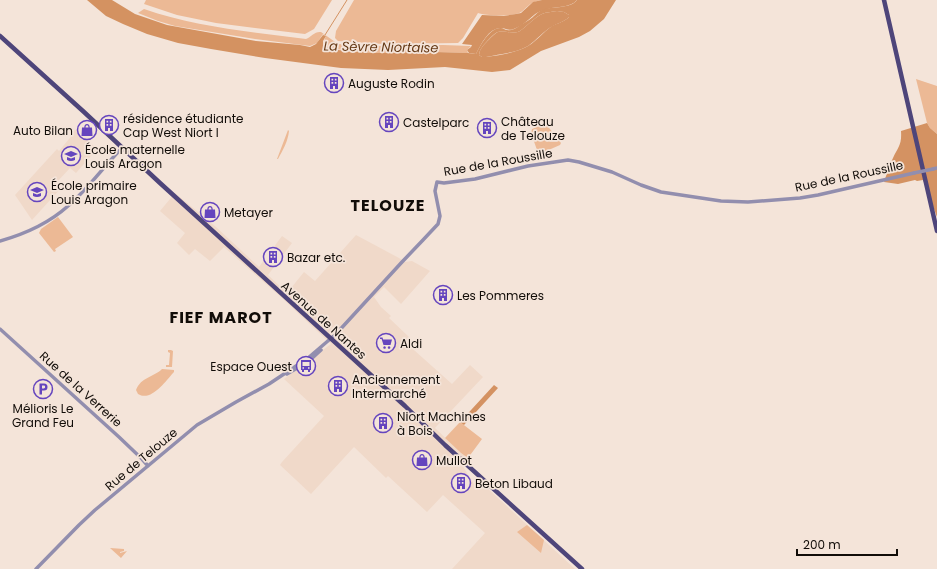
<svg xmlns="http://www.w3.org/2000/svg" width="937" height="569" font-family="Poppins,sans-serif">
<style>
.built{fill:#f0d9c9}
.green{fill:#ecb995}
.forest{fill:#d49262}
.water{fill:#d49261;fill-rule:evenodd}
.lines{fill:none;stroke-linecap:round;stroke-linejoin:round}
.stream{stroke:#d49261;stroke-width:1}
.tertiary{stroke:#928eae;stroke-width:3.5}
.primary{stroke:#4e457a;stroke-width:4.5}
.tertiary-bridge{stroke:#928eae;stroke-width:3.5}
.labels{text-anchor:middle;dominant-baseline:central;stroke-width:3.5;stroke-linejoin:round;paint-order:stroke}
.poi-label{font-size:12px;fill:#110c08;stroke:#f4e4d9;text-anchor:start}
.street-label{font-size:12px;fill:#110c08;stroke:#f4e4d9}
.water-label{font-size:13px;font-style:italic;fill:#653915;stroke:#f4e4d9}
.district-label{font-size:16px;font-weight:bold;letter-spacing:1px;fill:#110c08;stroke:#f4e4d9}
</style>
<rect width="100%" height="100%" fill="#f4e4d9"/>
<!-- built -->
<path class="built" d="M75,130h2l20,19 -21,24 -6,-5 -13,14 -1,2 5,4 -29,32 -17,-25 42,-46 2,2 15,-18 -1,-1z
M175,193l41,34 43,40 23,-31 10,7 -24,32 19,18 17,-21 11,9 41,-46 43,23 6,4 7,-1 18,10 -29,33 -17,-17 -10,10 7,10 10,9 -2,2 20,19 -4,5 47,42 18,-19 13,12 -48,51 26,25 7,5 -6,7 12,19 12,3 89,82h-123l33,-36 -42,-38 -16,17 -39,-36 -2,2 -32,-31 -43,47 -31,-29 2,-3 42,-46 -40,-37 47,-35 -49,-46 -58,-51 -14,14 -15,-12 -6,6 -12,-12 8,-10 -25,-22z"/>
<!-- green -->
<path class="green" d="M146,0h186l-18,29 -9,5 -50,-6 -39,-5 -39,-8 -33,-11z
M354,0h188c-5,1 -10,2 -14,6 -3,2 -5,5 -7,6 -7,5 -35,4 -43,1l-15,25 -5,5 -74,1 -46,-3 -3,-3 1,-7z
M144,9c52,18 108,23 162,30 5,-2 9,-8 15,-7l17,12 36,2 69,-1 28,1 -4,4 1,3 -33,-1 -62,1 -47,-5c-4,-4 -2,-7 0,-12l-3,-2 -6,9 -7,3 -55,-7 -80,-13 -17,-5 -20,-8z
M916,79l21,7v48l-7,-6 -3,-5z
M544,124h2l15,19 -1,2 -16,7 -7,-2 -6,-17 1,-4z
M288,130l1,1c-1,10 -6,19 -11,28h-1z
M58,217l15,20 -18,12 1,2 -2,1 -15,-19 2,-4z
M168,350h3l2,1 -1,16h-6v-2h3l1,-12 -2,-1z
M162,369l12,1v2l-1,1c-8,9 -22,29 -35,21l-2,-4c5,-13 18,-13 26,-21z
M460,422l22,17 -14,19 -7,-5 -16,-15z
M527,525l17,15 -3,13 -24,-21z
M110,548l14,1v2l-4,1v1l7,-2 -6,7z"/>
<!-- forest -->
<path class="forest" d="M542,0h35c-6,8 -20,6 -29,9 -4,1 -11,3 -14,6 -6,5 -11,10 -18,13 -8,4 -9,0 -15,0 -13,0 -20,17 -25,26l-7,-1 -2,-3 4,-3 1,-2 -10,-1 20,-29 22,1 12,-2 5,-1 12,-11z
M557,11l7,1 5,3v2c-5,5 -11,6 -16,9 -10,5 -16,14 -25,20 -12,7 -29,8 -42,11h-4l-3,-2c1,-3 0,-3 2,-6 2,-4 14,-16 17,-17 7,-2 15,3 22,-1 7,-5 15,-14 22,-17 4,-2 10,-2 15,-3z
M927,123l3,5 7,6v83l-14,-37 -6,1 -2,-1 -17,4 -14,-2c3,-8 5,-17 9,-24 5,-11 9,-13 8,-27z
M494,385l4,3 -34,37 -4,-3z"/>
<!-- water -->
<path class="water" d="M87,0h25l23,14 32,11 89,16 44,4 10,2 6,-3 7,-9 3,1 -3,5v5l3,3 47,4 62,-1 33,1 8,1c4,-8 14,-27 25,-26 2,0 4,2 6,2 4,1 8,-1 12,-4 3,-2 7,-4 10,-6 5,-3 8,-8 13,-10 10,-4 29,-1 35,-10h39l-12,19 -14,12 -11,6 -38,14 -31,19 -18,2 -47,-5 -57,3 -47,-2 -76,-10 -54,-9 -33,-6 -31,-9 -24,-10 -17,-8zM557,11l7,1 5,3v2c-5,5 -11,6 -17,9 -9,6 -15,15 -24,20 -10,6 -34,11 -46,11l-3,-2c1,-3 0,-3 2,-6 2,-4 13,-16 17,-17 7,-2 15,3 22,-1 7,-5 15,-14 22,-17 4,-2 10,-2 15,-3z"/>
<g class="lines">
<!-- stream -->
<path class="stream" d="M325,35l22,-35"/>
<!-- tertiary -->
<path class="tertiary" d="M933,169l4,-1
M0,241c25,-7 48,-17 68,-35 20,-17 35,-39 54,-58
M0,329l119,108 23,22 6,7
M287,374l22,-13 12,-11
M36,569l43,-44 16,-15 102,-85 39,-23 33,-18 39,-26 28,-24 66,-72 21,-22 15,-16 2,-8 -5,-25 2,-9 7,1 31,-4 53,-13 40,-6 11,2 33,10 29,13 20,7 60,9 27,1 52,-4 18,-3 96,-22"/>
<!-- primary -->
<path class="primary" d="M884,0l53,231
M0,36l84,76 76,71 245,223 40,39 137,124"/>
<!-- tertiary-bridge -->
<path class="tertiary-bridge" d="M914,173l19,-4"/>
</g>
<!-- icons -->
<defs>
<symbol id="building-ring" viewBox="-11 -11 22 22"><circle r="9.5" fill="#f4e4d9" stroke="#6545be" stroke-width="1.5"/><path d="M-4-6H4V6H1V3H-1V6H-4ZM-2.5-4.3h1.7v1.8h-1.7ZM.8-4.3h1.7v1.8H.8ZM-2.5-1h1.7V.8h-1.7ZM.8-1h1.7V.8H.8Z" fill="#6545be"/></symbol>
<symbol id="shop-ring" viewBox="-11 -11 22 22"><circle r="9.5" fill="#f4e4d9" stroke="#6545be" stroke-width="1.5"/><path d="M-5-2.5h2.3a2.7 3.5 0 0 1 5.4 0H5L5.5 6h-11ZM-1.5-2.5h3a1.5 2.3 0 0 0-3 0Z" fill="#6545be"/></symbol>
<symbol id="school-ring" viewBox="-11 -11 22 22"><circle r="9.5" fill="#f4e4d9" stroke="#6545be" stroke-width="1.5"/><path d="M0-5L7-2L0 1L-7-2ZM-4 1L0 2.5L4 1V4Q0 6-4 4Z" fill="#6545be"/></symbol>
<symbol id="supermarket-ring" viewBox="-11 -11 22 22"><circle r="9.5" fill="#f4e4d9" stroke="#6545be" stroke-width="1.5"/><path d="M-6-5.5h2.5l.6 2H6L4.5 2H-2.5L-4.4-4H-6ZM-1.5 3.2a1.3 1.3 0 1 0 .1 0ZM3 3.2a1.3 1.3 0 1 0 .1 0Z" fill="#6545be"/></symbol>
<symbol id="bus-ring" viewBox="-11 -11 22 22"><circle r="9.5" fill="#f4e4d9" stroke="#6545be" stroke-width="1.5"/><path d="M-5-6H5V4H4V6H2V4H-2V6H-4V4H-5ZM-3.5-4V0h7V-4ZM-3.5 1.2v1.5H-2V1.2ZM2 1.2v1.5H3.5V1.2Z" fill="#6545be"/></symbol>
<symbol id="parking-ring" viewBox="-11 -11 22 22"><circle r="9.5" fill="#f4e4d9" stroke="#6545be" stroke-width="1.5"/><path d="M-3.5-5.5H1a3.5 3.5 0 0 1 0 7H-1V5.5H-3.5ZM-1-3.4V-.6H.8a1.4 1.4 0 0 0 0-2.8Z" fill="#6545be"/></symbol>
</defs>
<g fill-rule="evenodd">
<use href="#building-ring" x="323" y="72" width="22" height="22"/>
<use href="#building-ring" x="378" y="111" width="22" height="22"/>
<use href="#building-ring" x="98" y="114" width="22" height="22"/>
<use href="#building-ring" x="476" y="117" width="22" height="22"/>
<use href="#shop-ring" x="76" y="119" width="22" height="22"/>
<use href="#school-ring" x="60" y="145" width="22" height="22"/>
<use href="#school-ring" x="26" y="181" width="22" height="22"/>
<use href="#shop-ring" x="199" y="201" width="22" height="22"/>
<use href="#building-ring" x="262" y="246" width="22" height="22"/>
<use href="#building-ring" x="432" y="284" width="22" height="22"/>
<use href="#supermarket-ring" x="375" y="332" width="22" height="22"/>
<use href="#bus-ring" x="295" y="355" width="22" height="22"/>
<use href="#building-ring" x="327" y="375" width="22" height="22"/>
<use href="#parking-ring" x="32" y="378" width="22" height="22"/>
<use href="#building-ring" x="372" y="412" width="22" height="22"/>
<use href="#shop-ring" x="411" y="449" width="22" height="22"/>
<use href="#building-ring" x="450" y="472" width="22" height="22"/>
</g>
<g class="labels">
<!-- poi labels -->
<g class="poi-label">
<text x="348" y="83">Auguste Rodin</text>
<text x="123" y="118">résidence étudiante<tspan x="123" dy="14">Cap West Niort I</tspan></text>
<text x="501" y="121">Château<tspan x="501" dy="14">de Telouze</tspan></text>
<text x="403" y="122">Castelparc</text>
<text x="73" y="130" text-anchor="end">Auto Bilan</text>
<text x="85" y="149">École maternelle<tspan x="85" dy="14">Louis Aragon</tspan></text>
<text x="51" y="185">École primaire<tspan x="51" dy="14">Louis Aragon</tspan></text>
<text x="224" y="212">Metayer</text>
<text x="287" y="257">Bazar etc.</text>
<text x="457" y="295">Les Pommeres</text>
<text x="400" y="343">Aldi</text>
<text x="292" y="366" text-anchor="end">Espace Ouest</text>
<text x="352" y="379">Anciennement<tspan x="352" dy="14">Intermarché</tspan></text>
<text x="43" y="408" text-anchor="middle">Mélioris Le<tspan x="43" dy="14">Grand Feu</tspan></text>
<text x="397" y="416">Niort Machines<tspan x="397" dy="14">à Bois</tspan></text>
<text x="436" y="460">Mullot</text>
<text x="475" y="483">Beton Libaud</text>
</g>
<!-- street labels -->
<g class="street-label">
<text transform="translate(498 162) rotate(-10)">Rue de la Roussille</text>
<text transform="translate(849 176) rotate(-12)">Rue de la Roussille</text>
<text transform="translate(324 320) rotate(42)">Avenue de Nantes</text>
<text transform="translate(81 389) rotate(42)">Rue de la Verrerie</text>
<text transform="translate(141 459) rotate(-40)">Rue de Telouze</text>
</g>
<!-- water labels -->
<g class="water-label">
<text transform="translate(381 47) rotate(1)">La Sèvre Niortaise</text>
</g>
<!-- district labels -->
<g class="district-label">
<text x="388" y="205">TELOUZE</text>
<text x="221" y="317">FIEF MAROT</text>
</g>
</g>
<!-- scale -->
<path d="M797 549v6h100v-6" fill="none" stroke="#110c08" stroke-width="2"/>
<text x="803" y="549" font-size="12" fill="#110c08" stroke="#f4e4d9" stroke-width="3" paint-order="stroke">200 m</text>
</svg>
